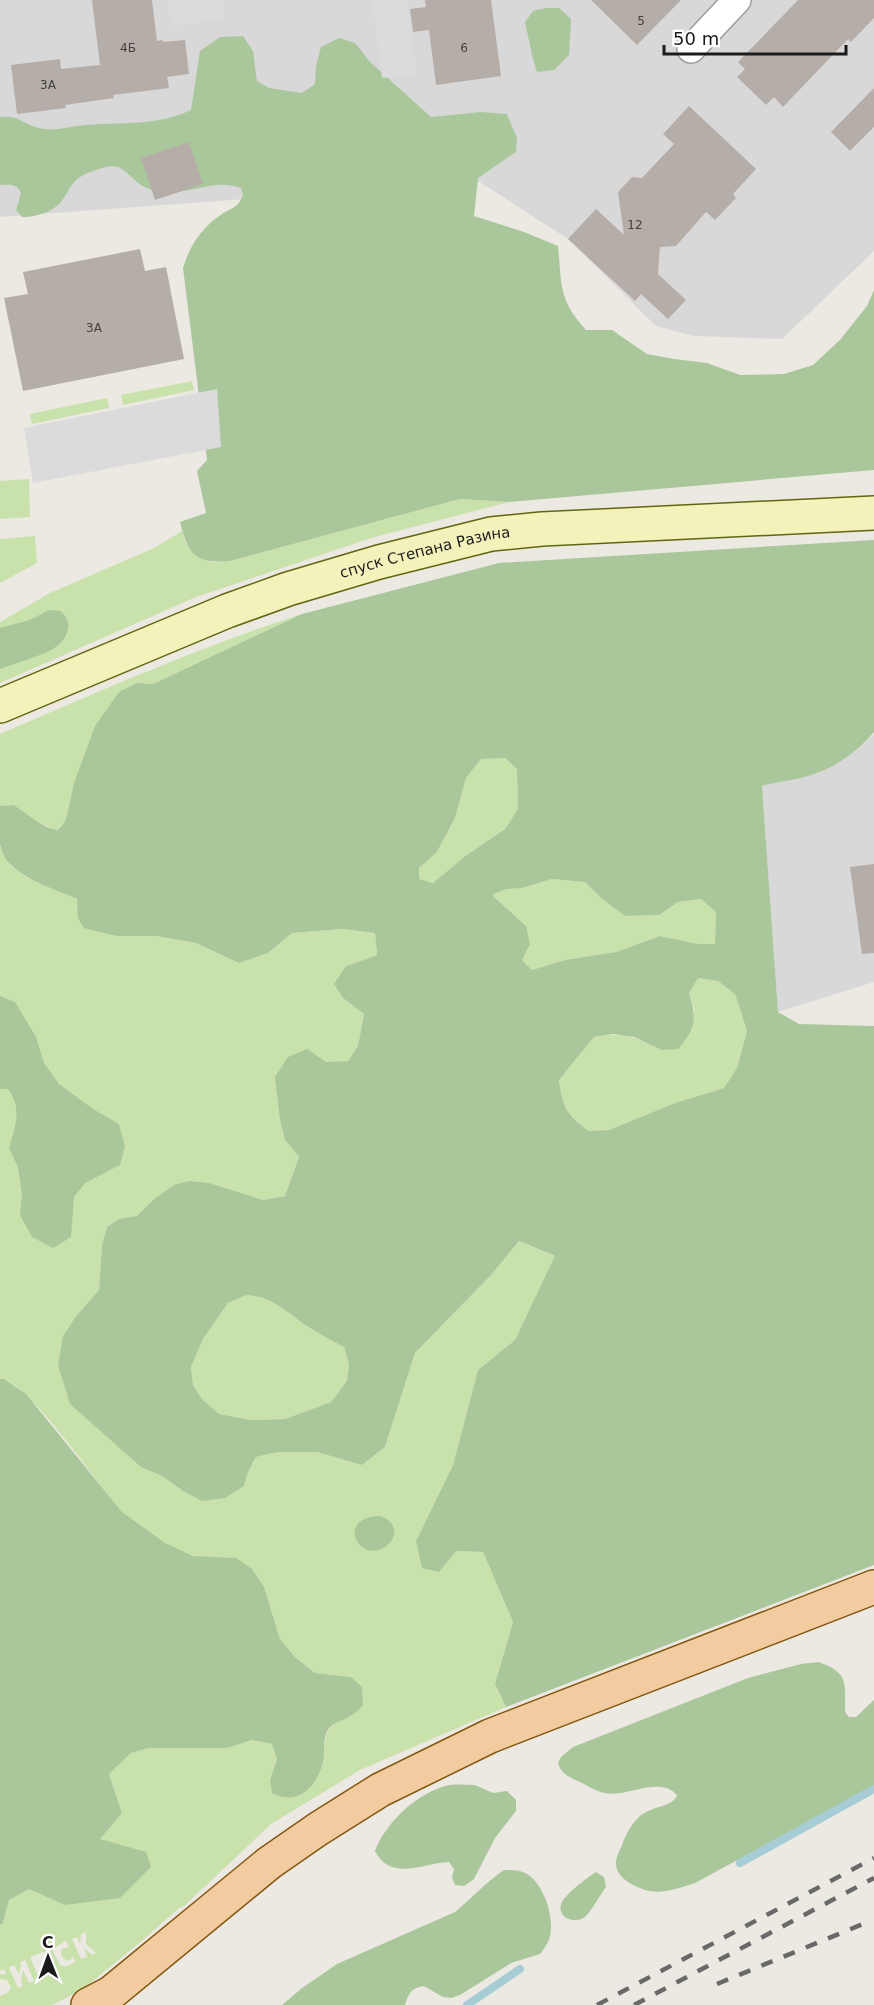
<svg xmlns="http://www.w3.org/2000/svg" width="874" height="2005" font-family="'DejaVu Sans',sans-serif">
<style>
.residential{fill:#d9d8d9}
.grass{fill:#c9e2ac;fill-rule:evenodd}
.forest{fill:#aac79b;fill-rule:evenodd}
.parking{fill:#dbdbdb}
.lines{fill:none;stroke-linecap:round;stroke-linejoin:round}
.stream{stroke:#a6cdd6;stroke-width:8}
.building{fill:#b5ada8}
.street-casing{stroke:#9c9c9c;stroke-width:30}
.secondary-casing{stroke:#61660f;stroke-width:36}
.primary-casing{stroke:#84570f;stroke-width:36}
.street{stroke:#fff;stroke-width:27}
.secondary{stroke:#f2f2ba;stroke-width:33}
.primary{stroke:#f2cba1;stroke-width:33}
.rail{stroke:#696969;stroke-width:4.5;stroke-dasharray:12 12;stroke-linecap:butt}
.labels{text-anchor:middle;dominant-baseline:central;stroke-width:4.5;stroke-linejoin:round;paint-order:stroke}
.number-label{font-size:12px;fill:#42403e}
.street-label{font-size:15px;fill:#1b1b1b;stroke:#fff}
</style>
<rect width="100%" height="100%" fill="#ece8e2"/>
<!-- residential -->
<path class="residential" d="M0,0h874v251l-92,88 -89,-3 -37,-10 -88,-87 -88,-57 -480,35z
M874,734v248l-96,30 -16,-226 56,-13 22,-11 23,-17z"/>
<!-- grass -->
<path class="grass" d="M192,381l2,9 -71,15 -2,-10z
M107,398l2,10 -77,16 -2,-10z
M29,479l1,38 -30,2v-38z
M460,499l49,3 -138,36 -175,59 -196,86v-61l50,-29 104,-45 28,-17 4,13 25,18 19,-1z
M35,536l2,27 -37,20v-44z
M302,614l-149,70 -16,-1 -63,100 -8,36 -4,7 -6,4 -18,-8 -24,-17 -14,1v-72c100,-43 199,-87 302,-120z
M505,758l12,11 1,40 -13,20 -41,28 -31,26 -15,-4 1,-11 18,-16 18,-34 11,-40 15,-19z
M0,847l11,19 15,11 52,22v19l39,18h39l40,7 43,20 29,-10 24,-20 51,-4 32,4 2,22 -31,11 -3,32 21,16 -6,32 -10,15 -22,1 -46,58 5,20 14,17 -14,39 -22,4 -22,-6 -88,6 -16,17 -18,2 -12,8 -5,18 -3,45 -22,25 64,152 21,9 21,15 61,-5 4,-14 8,-15 21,-5h40l45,13 23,-18 30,-94 77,-79 27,-33 37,16 -41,83 -37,30 -25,95 -37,76 40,10 27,1 30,70 -18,62 11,23 -146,63 -89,54 -87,82 -5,2 -35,31 -61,50 -31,16h-52v-9l7,-3 4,-5 -4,-8 -7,-1v-5h6l-2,-5 -4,2v-46l3,-2 6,-23 20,-11 37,16 79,-53 -46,-12 23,-27 -13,-39 22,-21 18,-5h78l25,-8 20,4 5,15 -7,21 53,-17c3,-29 -1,-36 29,-47l-1,-39 -36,-4 -20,-16 -15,-18 -16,-52 -28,-29c-14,-1 -29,0 -42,-2 -19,-4 -61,-32 -74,-46 -21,-25 -92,-129 -120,-131zM86,1932v12l10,9 -4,2 -8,-7 3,9 -6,2 -9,-20 5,-2 3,7 1,-10zM66,1941l3,6 -8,2v6l5,6 6,-2 1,-3 3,6 -9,4h-6l-7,-12 -1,-5zM43,1952l3,2 1,6 -6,6 4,10 -6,2 -9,-21zM25,1960l9,21 -5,2 -6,-13 -2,9 2,7 -5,2 -9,-21 5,-2 5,9 2,-9 -1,-3z
M552,879l33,3 17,17 23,17 34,-1 19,-13 23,-3 15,13 -1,32h-17l-38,-8 -44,16 -51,8 -33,10 -10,-10 4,-34 -34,-31 14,-6 16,-1z
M698,978l20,3 17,13 12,37 -10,37 -13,20 -49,15 -66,27 -20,1c-23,-18 -26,-23 -30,-51l35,-43c31,-5 40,0 68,13l33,-38 -6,-19z
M247,1295c30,3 39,18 63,33 11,7 23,13 34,19l5,17 -2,17 -16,21 -46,17 -34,1 -32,-6 -17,-15 -9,-14 -2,-18 12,-28 25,-36z"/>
<!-- forest -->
<path class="forest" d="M546,8h13l12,11 -2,36 -15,15 -17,2 -4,-13 -8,-37 8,-11z
M243,36l10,15 4,30 12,7 33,5 13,-9 1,-18 5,-19 18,-9 16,5 15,19 61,55 50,-5 26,2 10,24 -1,14 -38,26 -4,38 50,16 34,14c4,39 0,53 28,84h26l35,24 27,5 33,4 33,12 44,-1 29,-9 27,-25 27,-34 7,-16v180l-365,32 -49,-3 -230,62c-35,3 -42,-7 -50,-39l26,-9 -9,-42 10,-11 -24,-192c7,-23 19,-41 39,-54 11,-7 16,-6 21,-19l-2,-7c-26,-10 -51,7 -78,4 -6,0 -17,-4 -22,-7 -12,-8 -18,-22 -35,-18 -9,2 -23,7 -30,13 -7,7 -10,16 -16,23 -8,9 -27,15 -38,14l-6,-7 5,-17c-5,-10 -11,-8 -21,-8v-68c20,-2 22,7 39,11 15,4 31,-2 47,-3 35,-3 72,1 105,-15l9,-59 20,-14z
M874,540v192c-15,18 -35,33 -57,41 -17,7 -37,8 -55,13l16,226 21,12 75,2v539l-368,142 -11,-23 18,-62 -30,-70 -27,-1 -17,21 -17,-4 -6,-27 37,-76 25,-95 37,-30 40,-84 -36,-15 -27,33 -77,79 -30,94 -23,18 -45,-13h-39l-22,5 -8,15 -4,14 -19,12 -23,3 -19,-10 -21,-15 -21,-9 -71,-63 -12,-39 5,-29 14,-21 22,-25 3,-45 5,-18 12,-8 18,-3 16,-16 21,-15 15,-4 20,2 54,17 22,-4 14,-39 -14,-17 -5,-20 -5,-43 13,-20 19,-8 19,13 22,-1 10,-15 6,-32 -21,-16 -9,-14 12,-18 31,-11 -2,-22 -32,-4 -51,4 -24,20 -29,10 -43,-20 -40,-7h-39l-33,-8 -6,-10 -1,-19c-25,-12 -72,-23 -77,-55 0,-12 0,-26 0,-38l14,-1 24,17 9,5 10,3 5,-4 4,-7 8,-36 21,-57 24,-34 18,-9 16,1 149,-70 197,-51zM505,758l12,11 1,40 -13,20 -41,28 -31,26 -14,-4v-11l18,-16 18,-34 11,-40 15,-19zM552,879l33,3 17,17 23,17 34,-1 19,-13 23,-3 15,13 -1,32h-17l-38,-8 -44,16 -51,8 -33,10 -10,-10 8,-16 -4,-18 -34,-31 14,-6 16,-1zM698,978l20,3 17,13 12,37 -10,37 -13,20 -49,15 -66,27 -20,1c-23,-17 -26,-23 -30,-51l35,-43 19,-3 21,3 28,13 16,-1c18,-21 19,-30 11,-56zM247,1295c30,3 39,18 63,33 11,7 23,13 34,19l5,17 -2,17 -16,21 -46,17 -34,1 -32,-6 -17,-15 -9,-14 -2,-18 12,-28 25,-36z
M49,610l11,1c17,13 5,33 -11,40 -15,7 -33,12 -49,18v-41l30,-8z
M0,996l15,6 21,35 8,26 15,21 34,25 26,15 6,23 -5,18 -35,18 -11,14 -3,40 -18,11 -21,-11 -12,-22 2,-20 -4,-28 -9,-19c6,-22 14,-38 -1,-59h-8z
M0,1379h4l22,15 96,118 43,31 28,13 43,2 16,11 12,18 16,52 15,18 20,16 36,4 11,10 1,18c-3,3 -7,8 -11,10 -9,7 -21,6 -26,19 -3,8 -1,20 -3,28 -6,25 -26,45 -51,31l-2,-13 7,-21 -5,-15 -20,-4 -25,8h-78l-18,5 -22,21 13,39 -22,26 46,13 5,15 -31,31 -55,7 -36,-16 -20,11 -6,23 -3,2z
M380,1516c35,13 -3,50 -21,28 -13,-17 5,-29 21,-28z
M818,1662c31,10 27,21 27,50l4,5h7l18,-17v86l-179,97c-16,5 -34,12 -50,7 -13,-5 -29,-12 -29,-27 0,-6 4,-13 6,-18 3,-9 10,-22 17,-28 11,-11 35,-10 38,-22 -18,-20 -50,3 -73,-2 -8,-2 -18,-8 -26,-12 -10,-4 -17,-8 -20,-18l3,-6 12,-10 175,-69 53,-14z
M475,1785l18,8 14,-2 9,9v11l-21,27 -21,41 -10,7 -9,-1 -3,-8 2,-8 -5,-7c-26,1 -58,20 -74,-11 10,-27 39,-55 67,-64 10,-4 22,-2 33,-2z
M504,1870c8,0 16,0 23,4 18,11 30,49 21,68 -2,4 -5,8 -8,12l-29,9 -51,32 -9,3 -8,-1 -19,-11c-13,2 -15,7 -19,19h-123l20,-17 35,-24 118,-52c17,-14 31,-30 49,-42z
M596,1872l8,5 2,10c-4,5 -15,24 -19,28 -9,10 -30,5 -26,-11 4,-10 26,-26 35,-32z"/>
<!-- parking -->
<path class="parking" d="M167,0h56l2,19 -54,7z
M372,0h35l10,74 -35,4z
M217,389l4,58 -188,36 -9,-55z"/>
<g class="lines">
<!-- stream -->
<path class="stream" d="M740,1863l134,-74
M467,2005l53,-36"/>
</g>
<!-- building -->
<path class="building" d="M92,0h60l5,41 6,-1v2l22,-2 4,34 -22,3 2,11 -56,7 1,3 -49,7 1,3 -49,6 -6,-49 49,-6 1,10 39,-4z
M425,0h66l10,76 -65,9 -7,-55 -16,2 -3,-23 16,-2z
M591,0h90l-44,45z
M798,0h76v18l-23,24 -3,-3 -65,68 -9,-10 -8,8 -29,-28 8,-8 -7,-7z
M874,88v39l-24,24 -19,-19z
M689,106l67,63 -23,25 3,4 -21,22 -9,-8 -30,34 -16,1 -2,27 28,26 -18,19 -27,-25 -6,7 -67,-62 28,-30 28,26 -6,-43 14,-15 10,1 32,-34 -11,-10z
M189,142l14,42 -48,16 -14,-42z
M140,249l5,22 21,-4 18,92 -161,32 -19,-93 24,-4 -5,-22z
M874,864v89l-12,1 -12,-87z"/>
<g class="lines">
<defs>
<path id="street" d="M691,49l46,-49"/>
<g id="secondary">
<path id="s1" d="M0,706l227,-95 61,-22 91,-27 112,-28 51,-5 332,-16"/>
</g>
<path id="primary" d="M88,2005l23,-12 158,-130 49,-34 62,-39 110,-54 384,-149"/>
</defs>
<!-- street casing -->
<use href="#street" class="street-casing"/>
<!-- secondary casing -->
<use href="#secondary" class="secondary-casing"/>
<!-- primary casing -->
<use href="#primary" class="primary-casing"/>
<!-- street -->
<use href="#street" class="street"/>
<!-- secondary -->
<use href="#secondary" class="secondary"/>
<!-- primary -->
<use href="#primary" class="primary"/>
<!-- rail -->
<path class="rail" d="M717,1984l146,-60
M597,2005l277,-147
M634,2005l240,-127"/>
</g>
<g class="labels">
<!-- number labels -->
<g class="number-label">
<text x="641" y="21">5</text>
<text x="128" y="48">4Б</text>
<text x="464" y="48">6</text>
<text x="48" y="85">3А</text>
<text x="635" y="225">12</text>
<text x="94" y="328">3А</text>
</g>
<!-- street labels -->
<g class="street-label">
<text stroke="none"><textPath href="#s1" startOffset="453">спуск Степана Разина</textPath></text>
</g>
</g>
<!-- north arrow -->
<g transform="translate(48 1957) rotate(359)" stroke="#ffffff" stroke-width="4.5" paint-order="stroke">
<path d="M0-4.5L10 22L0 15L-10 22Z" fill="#1b1b1b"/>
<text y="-9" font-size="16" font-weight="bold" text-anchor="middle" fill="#1b1b1b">С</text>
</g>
<!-- scale -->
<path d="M664 45v9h182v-9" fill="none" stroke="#1b1b1b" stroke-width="3"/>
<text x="673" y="45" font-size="18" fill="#1b1b1b" stroke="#ffffff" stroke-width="4.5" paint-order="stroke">50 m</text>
</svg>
